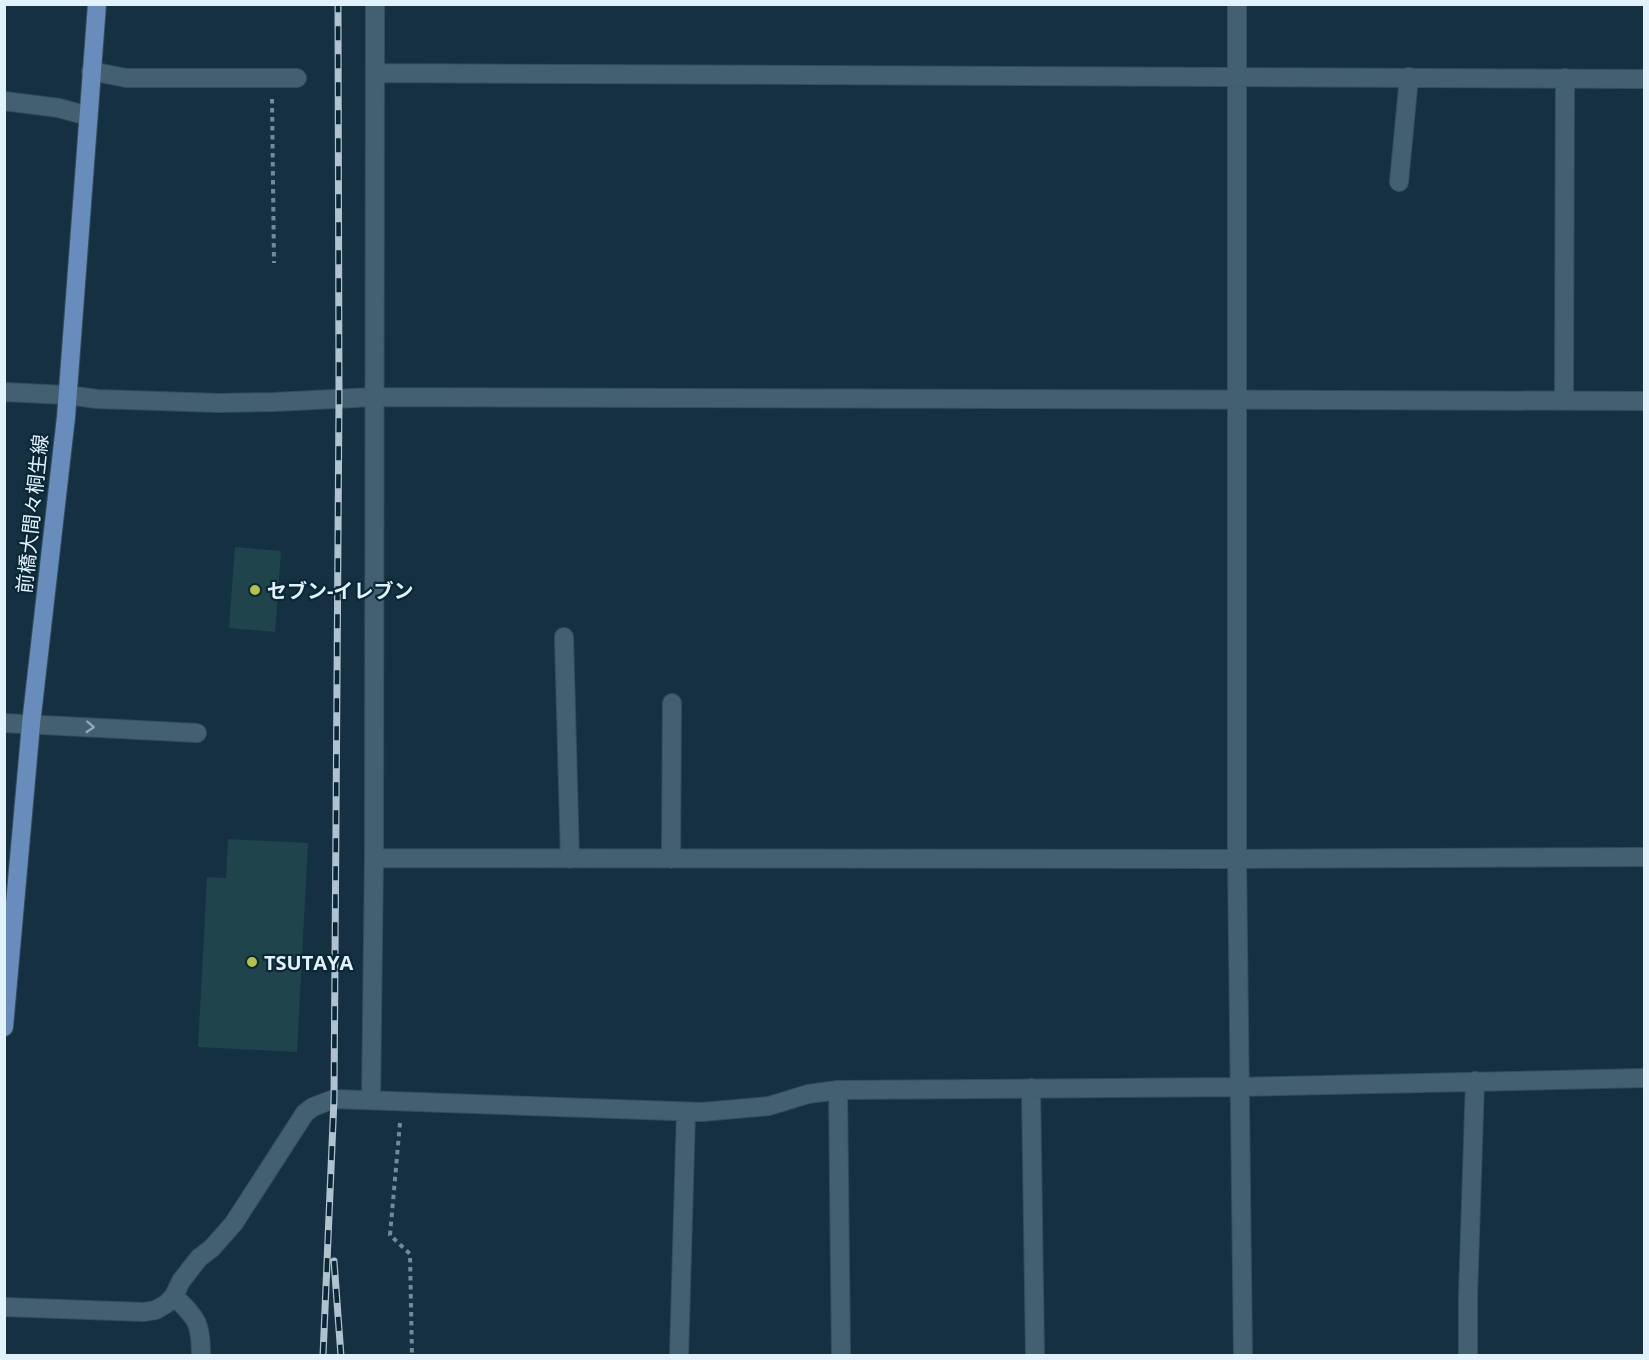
<svg xmlns="http://www.w3.org/2000/svg" width="1649" height="1360" font-family="'Open Sans','Noto Sans JP',sans-serif">
<style>
.building{fill:#1f444b}
.lines{fill:none;stroke-linecap:round;stroke-linejoin:round}
.minor-casing{stroke:#364d5a;stroke-width:20}
.major-casing{stroke:#364d5a;stroke-width:20}
.path{stroke:#738a97;stroke-width:4;stroke-dasharray:4.5 4.5;stroke-linecap:butt}
.minor{stroke:#436071;stroke-width:18}
.major{stroke:#688dbd;stroke-width:18}
.rail-casing{stroke:#afc2ce;stroke-width:7}
.rail{stroke:#0a2736;stroke-width:4.5;stroke-dasharray:14;stroke-linecap:butt}
.oneway{stroke:#92a9b7}
.poi-dot{fill:#b6c148;stroke:#0a2736;stroke-width:2}
.labels{text-anchor:middle;dominant-baseline:central;stroke-width:4.5;stroke-linejoin:round;paint-order:stroke}
.street-label{font-size:20px;fill:#e2f2fd;stroke:#0a2736}
.poi-label{font-size:20px;font-weight:bold;fill:#e2f2fd;stroke:#0a2736;text-anchor:start}
</style>
<rect width="100%" height="100%" fill="#153141"/>
<!-- building -->
<path class="building" d="M235,547l46,4 -6,81 -46,-4z
M228,839l80,4 -11,209 -99,-5 9,-170 19,1z"/>
<g class="lines">
<defs>
<path id="minor" d="M1237,4v855l6,497
M91,71l35,7h171
M375,73l1269,6
M4,101l55,7 29,8
M1399,182l10,-105
M4,392l63,3 30,4 123,4 54,-1 100,-5 1270,4
M1564,401l1,-323
M564,637l6,222
M4,723l193,10
M374,858l863,1 407,-2
M671,859l1,-156
M1031,1088l4,268
M371,1100l3,-242 1,-854
M174,1296c23,23 27,26 27,60
M4,1307l140,5 12,-2 10,-6 8,-8 7,-15 18,-23 13,-10 22,-25 71,-110 8,-6 21,-8 368,13 67,-6 39,-12 30,-4
M679,1356l7,-244
M841,1356l-3,-266 402,-3 404,-9
M1468,1356v-60l7,-215"/>
<path id="major" d="M4,1027l27,-303 35,-307 31,-413"/>
</defs>
<!-- minor casing -->
<use href="#minor" class="minor-casing"/>
<!-- major casing -->
<use href="#major" class="major-casing"/>
<!-- path -->
<path class="path" d="M272,99l2,164
M400,1123l-10,112 20,19 2,102"/>
<!-- minor -->
<use href="#minor" class="minor"/>
<!-- major -->
<use href="#major" class="major"/>
<defs>
<path id="rail" d="M334,1261l7,95
M323,1356l11,-257 5,-700 -1,-395"/>
</defs>
<!-- rail casing -->
<use href="#rail" class="rail-casing"/>
<!-- rail -->
<use href="#rail" class="rail"/>
</g>
<!-- one-way arrows -->
<defs><path id="oneway-chevron" d="M-2-3.5L2.5 0L-2 3.5" fill="none" stroke-width="1.6" stroke-linecap="round" stroke-linejoin="round" transform="scale(1.5)"/></defs>
<use class="oneway" href="#oneway-chevron" transform="translate(90 727) rotate(3)"/>
<!-- markers -->
<g class="poi-dot">
<circle cx="255" cy="590" r="6"/>
<circle cx="252" cy="962" r="6"/>
</g>
<g class="labels">
<!-- street labels -->
<g class="street-label">
<text transform="translate(32 514) rotate(-84)">前橋大間々桐生線</text>
</g>
<!-- poi labels -->
<g class="poi-label">
<text x="267" y="590">セブン-イレブン</text>
<text x="264" y="962">TSUTAYA</text>
</g>
</g>
<!-- border -->
<rect width="1649" height="1360" fill="none" stroke="#e2f2fd" stroke-width="12"/>
</svg>
